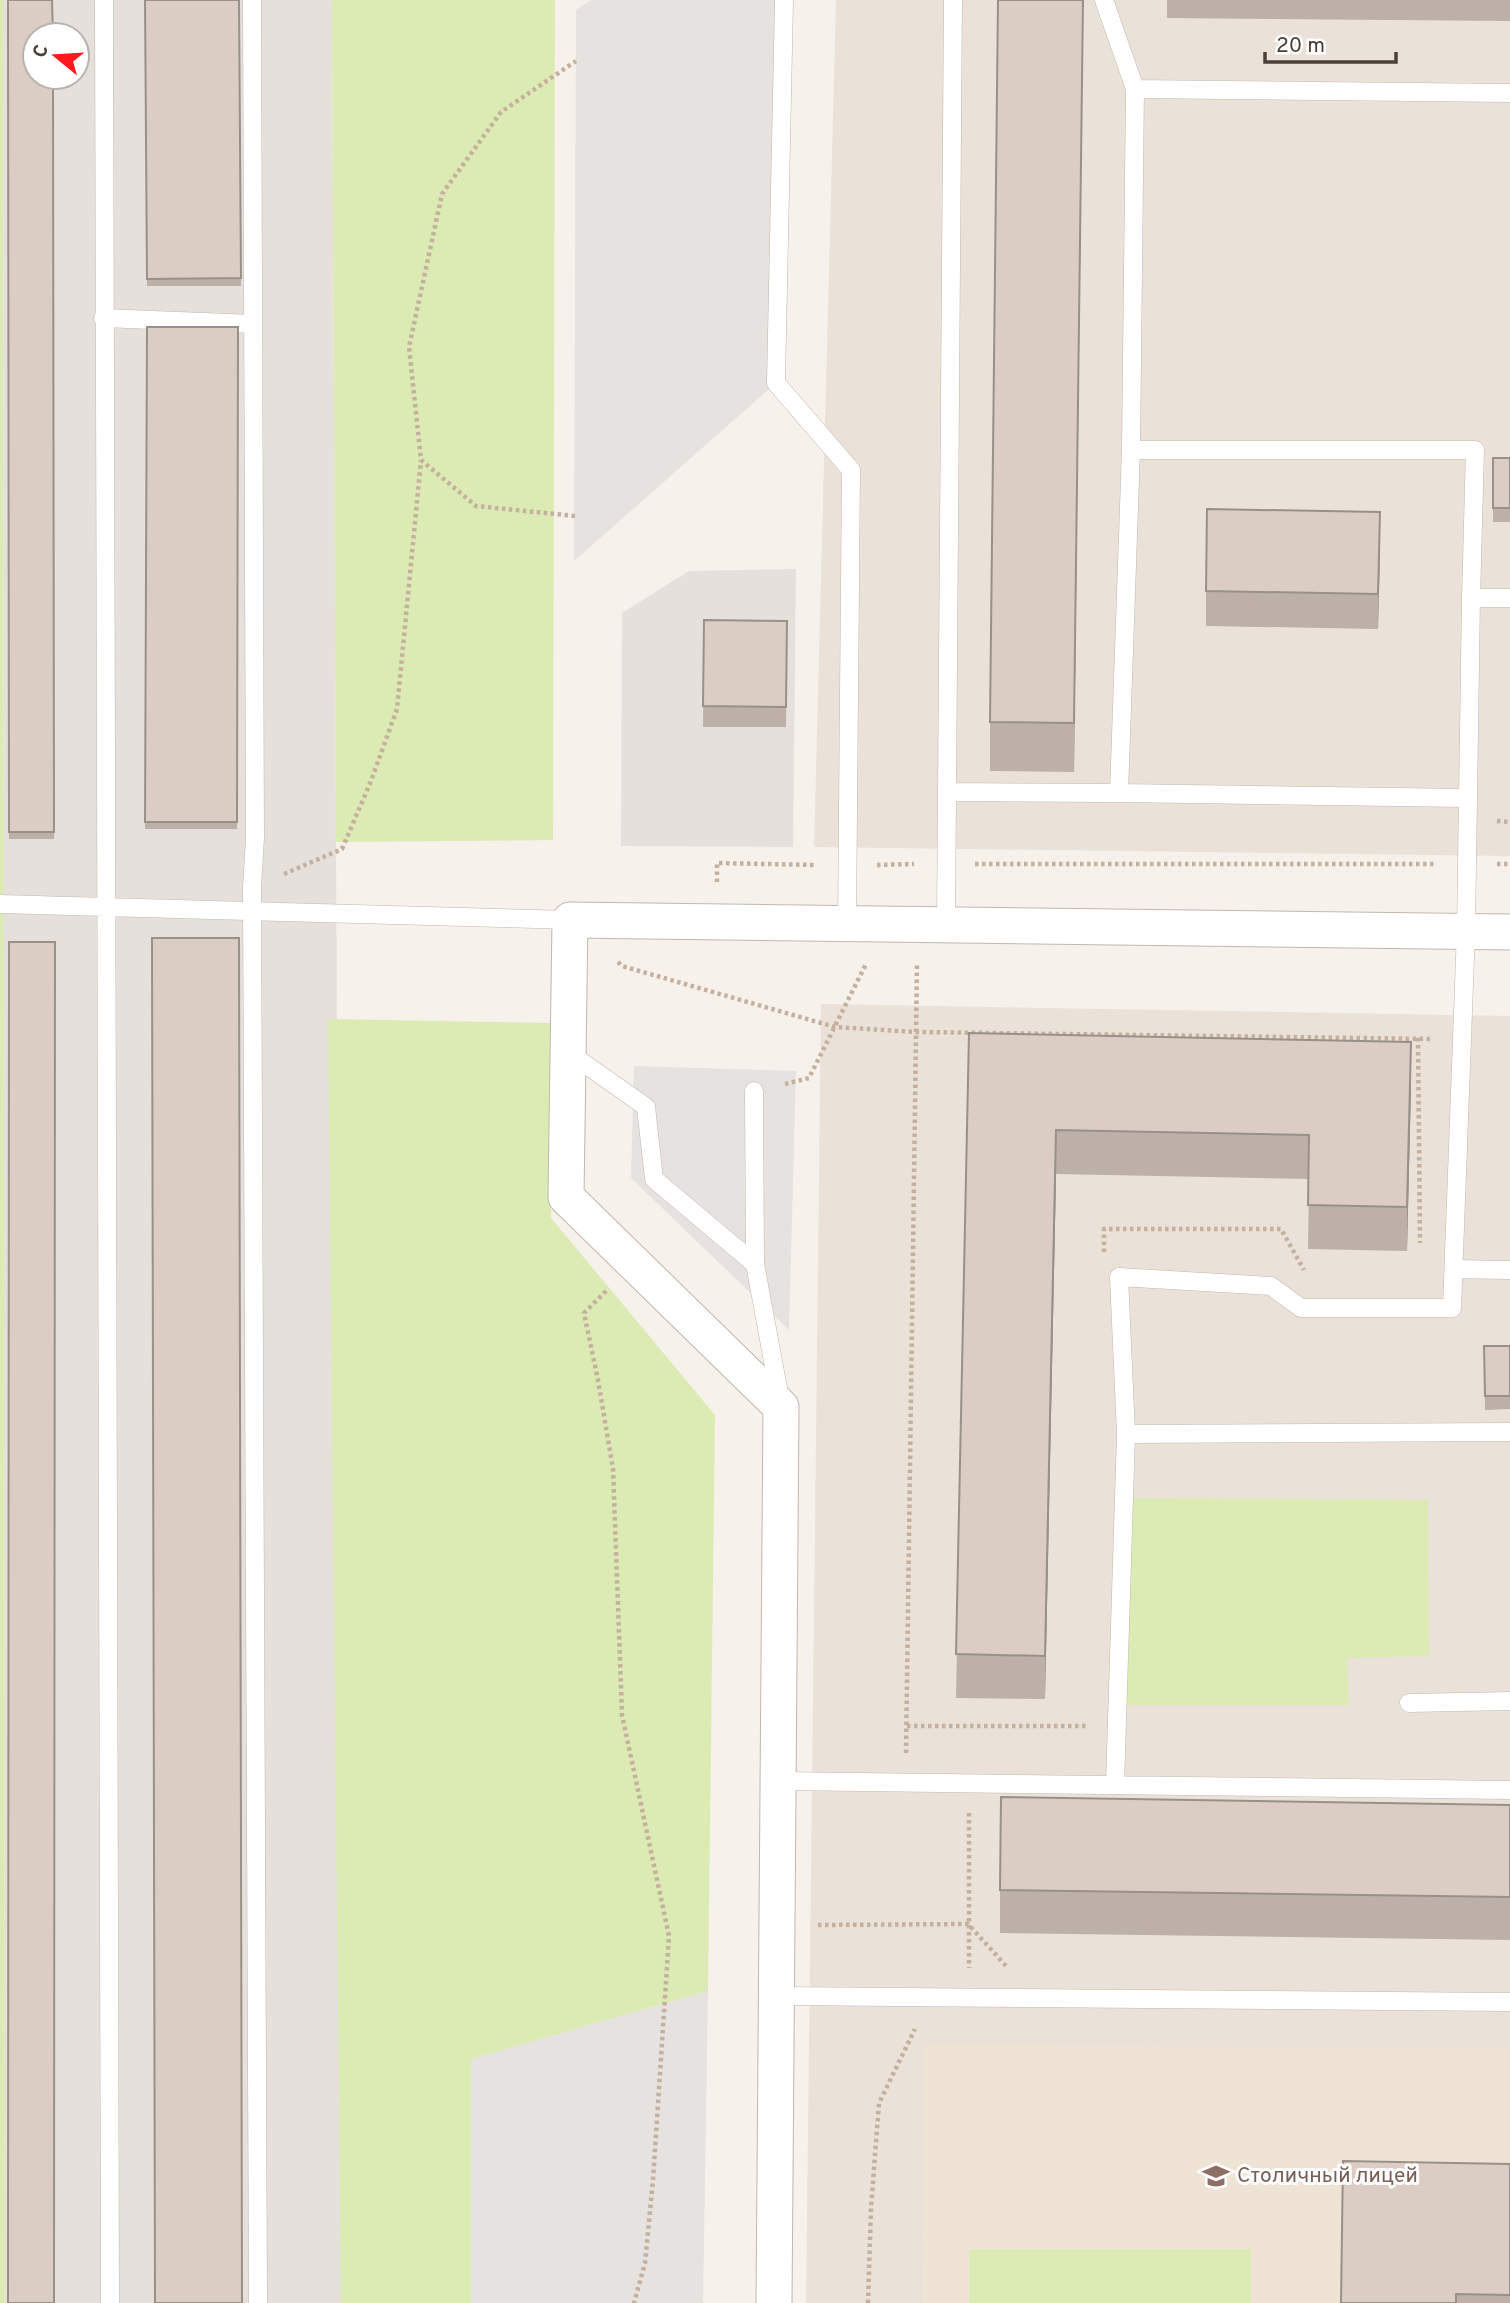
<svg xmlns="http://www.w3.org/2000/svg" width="1510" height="2303" font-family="Overpass,sans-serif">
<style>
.residential{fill:#eae2d9}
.industrial{fill:#e6e0dc;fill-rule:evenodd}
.education{fill:#efe3d5}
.green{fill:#dcebb3}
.parking{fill:#e5e2df}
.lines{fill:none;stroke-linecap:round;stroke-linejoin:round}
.service-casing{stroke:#c2b7ad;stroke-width:19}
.minor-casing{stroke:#c2b7ad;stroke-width:37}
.path{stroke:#c5b09e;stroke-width:4.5;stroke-dasharray:3.5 3.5;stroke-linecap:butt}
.service{stroke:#fff;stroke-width:18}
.minor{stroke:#fff;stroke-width:35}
.wall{fill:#bcb0a8}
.shaded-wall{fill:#999088}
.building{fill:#dbcdc3;stroke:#999088;stroke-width:2}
.labels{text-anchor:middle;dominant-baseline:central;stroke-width:6;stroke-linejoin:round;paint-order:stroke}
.education-label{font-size:21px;fill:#785e54;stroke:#fff;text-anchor:start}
</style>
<rect width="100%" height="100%" fill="#f6f1eb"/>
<!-- residential -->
<path class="residential" d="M836,0h674v856l-696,-9z
M821,1004l689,12v1287h-704z"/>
<!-- industrial -->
<path class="industrial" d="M3,0h329l11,2303h-338zM35,35h42v42h-42z
M796,569l-3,278 -172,-1 1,-233 67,-42z"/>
<!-- education -->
<path class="education" d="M924,2045l586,4v254h-588z"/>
<!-- green -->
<path class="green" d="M0,0h3l2,2303h-5z
M332,0h223l-2,840 -217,2z
M328,1019l224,4 -1,195 164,197 -7,576 -236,68 -1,244h-130z
M1118,1498l310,2 1,156 -82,2 2,47h-232z
M969,2249h282v54h-282z"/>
<!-- parking -->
<path class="parking" d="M591,0h193l-8,383 -202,178 2,-551z
M634,1066l162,5 -7,259 -158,-152z
M708,1991l-5,312h-232v-244z"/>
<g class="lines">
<defs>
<path id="service" d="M104,0l6,2303
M252,0l3,838 -3,50 6,1415
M784,0l-8,383 75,87 -4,454
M1104,0l31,89
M103,318l150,6
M1471,598l4,-148h-344l4,-361 375,4
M947,792l172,1 12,-343
M1119,793l349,5
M0,904l570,16
M946,925l7,-925
M568,1052l78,55 8,72 101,85 25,135
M754,1091l1,173
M1454,1269l56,1
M1126,1434l-7,-157 152,9 30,22h151l14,-377 5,-333h39
M1409,1703l101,-2
M780,1781l730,9
M1115,1785l11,-351 384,-2
M778,1996l732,6"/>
<path id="minor" d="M774,2303l7,-896 -215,-210 4,-277 940,12"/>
</defs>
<!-- service casing -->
<use href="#service" class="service-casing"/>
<!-- minor casing -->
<use href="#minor" class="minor-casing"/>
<!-- path -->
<path class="path" d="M575,516l-99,-10 -55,-46 -12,-113 33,-153 59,-82 75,-51
M1497,821l13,1
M975,864h461
M1497,864h13
M877,865l37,-1
M284,874l58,-25 29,-68 26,-72 24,-249
M717,882v-19l99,2
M618,962l4,4 213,61 81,5 517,7
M1418,1038l2,205
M785,1084l24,-6 57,-114
M1104,1252v-23h177l23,41
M606,1291l-22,22 14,67 15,89 9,246 47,221 -16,244 -8,83 -11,40
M907,1726h181
M906,1753l11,-789
M969,1813v155
M818,1925l150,-1 39,43
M868,2303l3,-95 8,-105 36,-74"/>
<!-- service -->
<use href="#service" class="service"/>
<!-- minor -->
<use href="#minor" class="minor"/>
</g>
<!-- wall -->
<path class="wall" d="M8,0l45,77 1,762h-45z
M145,0h94l2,286h-94z
M1083,0l-9,772 -84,-1v-49z
M1167,0h343v21l-343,-3z
M147,327h91l-1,502h-92z
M1493,458h17v64h-17z
M1380,547l-2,82 -172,-3v-35z
M704,620l83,1 -1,106h-83z
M969,1033l442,53 -4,165 -99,-2 1,-70 -253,-5 -11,525 -89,-1z
M1484,1346h26v63l-25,1z
M1510,1805v135l-510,-7v-43z
M1510,2164v139h-169z"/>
<!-- shaded-wall -->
<path class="shaded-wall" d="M1083,0v22l-9,750v-49z
M1380,512v35l-2,82v-35z
M1411,1042v44l-4,165v-44z
M1056,1130v44l-11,525v-43z"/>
<!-- building -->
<path class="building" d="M8,0h44l1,35h-18v42h18l1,755h-45z
M145,0h94l2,278 -94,1z
M998,0h85l-9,723 -84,-1z
M147,327h91l-1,495h-92z
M1493,458h17v50h-17z
M1207,509l173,3 -2,82 -172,-3z
M704,620l83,1 -1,86 -83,-1z
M152,938h87l3,1365h-87z
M9,942h46l-1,1361h-46z
M969,1033l442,9 -4,165 -99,-2 1,-70 -253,-5 -11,526 -89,-2z
M1484,1346h26v50h-25z
M1001,1797l509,8v92l-510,-7z
M1343,2161l167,3v131l-54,-1v9h-115z"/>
<!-- icons -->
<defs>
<symbol id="school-bare" viewBox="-9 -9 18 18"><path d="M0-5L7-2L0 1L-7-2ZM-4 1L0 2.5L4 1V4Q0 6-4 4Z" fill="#8d6e63" stroke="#fff" stroke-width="2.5" paint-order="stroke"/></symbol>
</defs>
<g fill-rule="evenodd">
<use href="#school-bare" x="1197" y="2157" width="38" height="38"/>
</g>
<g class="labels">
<!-- education labels -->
<g class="education-label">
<text x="1237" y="2176">Столичный лицей</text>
</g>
</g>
<!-- north arrow -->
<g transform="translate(56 56) rotate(288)"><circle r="33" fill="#ffffff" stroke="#b7b3af" stroke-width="2"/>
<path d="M0-5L12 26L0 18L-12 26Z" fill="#ff191f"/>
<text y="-10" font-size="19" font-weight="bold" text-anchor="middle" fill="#4b4038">С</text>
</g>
<!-- scale -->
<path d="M1265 52v10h131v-10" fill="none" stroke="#4b4038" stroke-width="3.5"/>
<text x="1276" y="52" font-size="21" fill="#4b4038" stroke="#ffffff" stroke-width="5" paint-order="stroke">20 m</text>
</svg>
